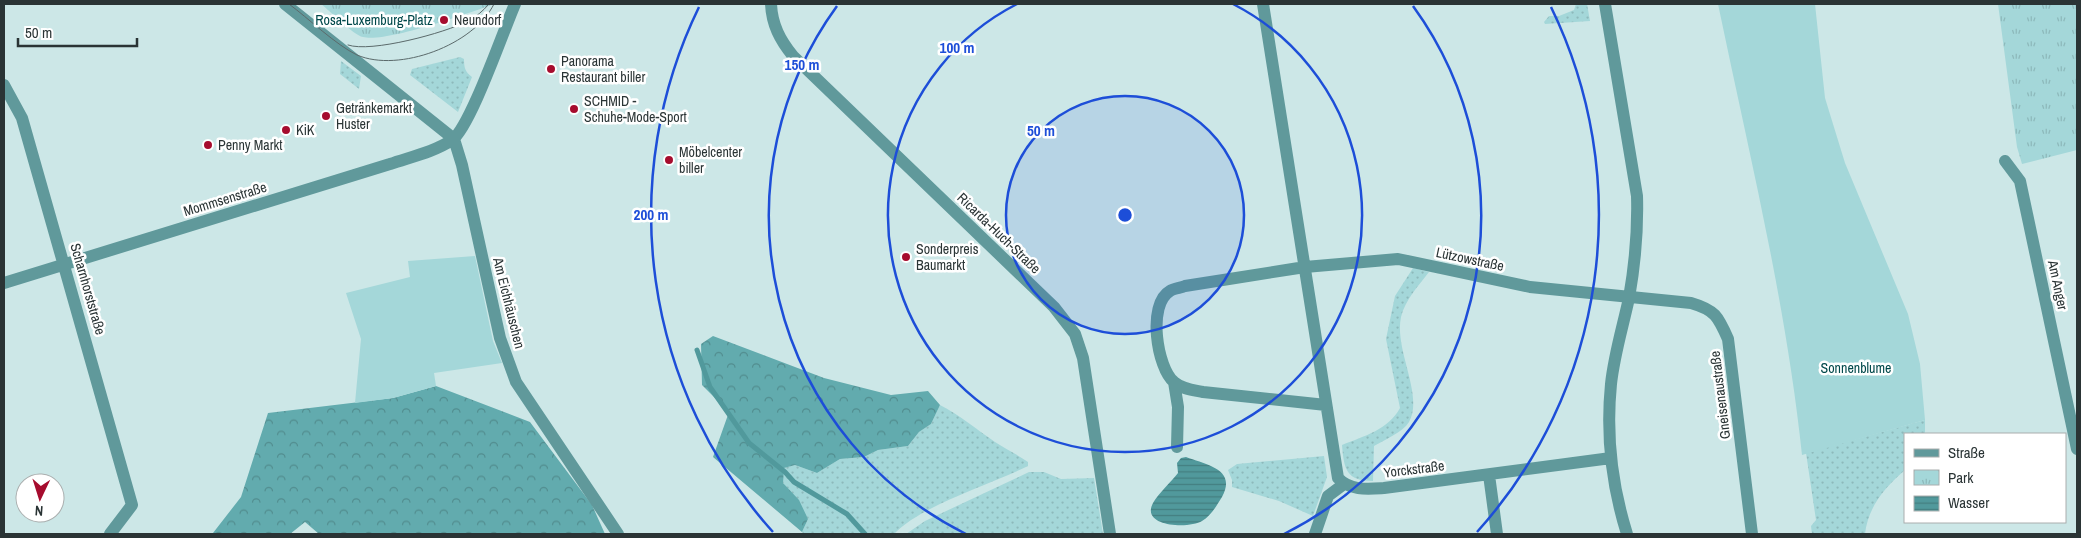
<svg xmlns="http://www.w3.org/2000/svg" width="2081" height="538" font-family="'Archivo Narrow',sans-serif">
<style>
.grass{fill:url(#grass-dots)}
.forest{fill:url(#forest-crowns)}
.park{fill:url(#park-tufts)}
.garden{fill:#a4d7d9}
.water{fill:url(#water-rules)}
.lines{fill:none;stroke-linecap:round;stroke-linejoin:round}
.stream{stroke:#51999c;stroke-width:5}
.minor{stroke:#60999b;stroke-width:12}
.tram{stroke:#5b6a6b;stroke-width:1}
.ring{fill:none;stroke:#1d4ed8;stroke-width:2.5}
.poi-dot{fill:#a60c2e;stroke:#fff;stroke-width:2}
.labels{text-anchor:middle;dominant-baseline:central;stroke-width:5;stroke-linejoin:round;paint-order:stroke}
.park-label{font-size:14px;fill:#00484a;stroke:#fff}
.poi-label{font-size:14px;fill:#2a3435;stroke:#fff;text-anchor:start}
.street-label{font-size:14px;fill:#2a3435;stroke:#fff}
.centre{fill:#1d4ed8;stroke:#fff;stroke-width:2.5}
.ring-label{font-size:15px;text-anchor:middle;font-weight:bold;fill:#1d4ed8;stroke:#fff;stroke-width:5;stroke-linejoin:round;paint-order:stroke}
</style>
<defs>
<pattern id="grass-dots" width="8" height="8" patternUnits="userSpaceOnUse" patternTransform="scale(1.25)"><rect width="8" height="8" fill="#a4d7d9"/><path d="M2 2h.1M6 6h.1" fill="none" stroke="#8db9bb" stroke-width="1.8" stroke-linecap="round"/></pattern>
<pattern id="forest-crowns" width="20" height="18" patternUnits="userSpaceOnUse" patternTransform="scale(1.25)"><rect width="20" height="18" fill="#62abae"/><path d="M2 6a3 3 0 1 1 6 0M12 15a3 3 0 1 1 6 0" fill="none" stroke="#518c8e"/></pattern>
<pattern id="park-tufts" width="24" height="20" patternUnits="userSpaceOnUse" patternTransform="scale(1.25)"><rect width="24" height="20" fill="#a4d7d9"/><path d="M3 7l-1-3M5 7V3M7 7l1-3M15 17l-1-3M17 17v-4M19 17l1-3" fill="none" stroke="#8db9bb"/></pattern>
<pattern id="water-rules" width="6" height="5" patternUnits="userSpaceOnUse" patternTransform="scale(1.25)"><rect width="6" height="5" fill="#51999c"/><path d="M0 2.5h6" fill="none" stroke="#437e80"/></pattern>
</defs>
<rect width="100%" height="100%" fill="#cce7e7"/>
<!-- grass -->
<path class="grass" d="M1576,4h11l3,17 -45,3 -1,-2 5,-6h10l15,-6z
M460,57l4,2c0,8 1,13 8,18l-14,35 -48,-37 2,-6z
M341,61l20,15 -2,13 -19,-15z
M1413,268l16,4c-10,13 -24,28 -28,45 -7,33 23,78 8,105 -6,10 -25,18 -35,24l-1,35c-27,0 -29,-12 -31,-36 22,-9 46,-15 58,-37l-14,-69 9,-43z
M940,405c20,10 36,24 55,37 11,7 23,13 33,20v4c-39,19 -106,39 -134,68h-90l-2,-2 6,-13 -25,-36v-15l12,-3 22,8 23,-14 24,-2 14,-7 30,-4 11,-14 12,-8z
M1925,420v14h-20v36c-20,17 -37,37 -40,64h-53l-1,-8 5,-6 -10,-67z
M1324,456l3,21 -14,39 -34,-15 -47,-14v-7l-4,-10 9,-6z
M1029,472h15l17,7 33,-1 9,56h-197l19,-13z"/>
<!-- forest -->
<path class="forest" d="M713,336l111,42 67,17 37,-4 12,14 -9,19 -12,8 -11,14 -30,4 -14,7 -24,2 -23,14 -22,-8 -11,3 -1,15 16,17 9,19 -6,13 -89,-75 16,-45 -27,-27 -1,-41z
M436,386l94,36 62,83 13,29h-286l-14,-12 -15,12 -77,-1 28,-36 27,-84 125,-15z"/>
<!-- park -->
<path class="park" d="M321,4h173c-25,9 -108,39 -131,33 -10,-2 -33,-26 -42,-33z
M1998,4h79v146l-55,14 -5,-17z"/>
<!-- garden -->
<path class="garden" d="M1718,4h97l10,94 20,65 63,151 12,50 5,56 -123,35c-16,-153 -53,-301 -84,-451z
M475,256l18,85 9,22 -68,10 2,13 -43,12 -38,5 6,-64 -15,-46 64,-16 -2,-16z"/>
<!-- water -->
<path class="water" d="M1186,457c21,8 51,12 36,40 -5,8 -11,19 -20,24 -13,8 -62,6 -49,-18 5,-9 18,-21 25,-30l-1,-10 4,-5z"/>
<g class="lines">
<!-- stream -->
<path class="stream" d="M697,350l13,37 39,56 36,29 9,10 53,32 18,20"/>
<!-- minor -->
<path class="minor" d="M285,4l169,135
M771,4c1,21 9,36 22,52l261,251 21,27 8,24 27,176
M1263,4l75,474c12,13 30,11 46,10l227,-30
M1605,4l32,192c1,34 -2,68 -8,102 -6,28 -15,57 -18,86 -5,50 1,102 16,150
M4,85l18,33 110,387 -22,29
M454,139l8,26 38,173 16,44 102,152
M2005,161l15,20 57,268
M4,283l386,-119c20,-7 44,-12 62,-24 18,-12 52,-111 63,-136
M1174,382l4,25 -1,40
M1326,405l-123,-13c-10,-2 -21,-3 -29,-10 -17,-14 -27,-78 -4,-91 4,-3 11,-3 15,-5l120,-19 93,-8 132,28 161,16c24,7 27,13 37,36l24,195
M1489,475l8,59
M1315,534l13,-38 16,-12"/>
<!-- tram -->
<path class="tram" d="M289,4c19,14 47,41 68,51 42,18 117,-10 137,-51
M348,45c23,8 97,-12 120,-24 8,-4 15,-10 21,-17"/>
</g>
<!-- distance rings -->
<circle cx="1125" cy="215" r="119" fill="#1d4ed8" fill-opacity=".12"/>
<g class="ring">
<circle cx="1125" cy="215" r="119"/>
<path d="M1233 4A237 237 0 1 1 1017 4"/>
<path d="M966 534A356 356 0 0 1 837 6M1413 6A356 356 0 0 1 1284 534"/>
<path d="M773 532A474 474 0 0 1 699 7M1551 7A474 474 0 0 1 1477 532"/>
</g>
<!-- markers -->
<g class="poi-dot">
<circle cx="444" cy="20" r="5"/>
<circle cx="551" cy="69" r="5"/>
<circle cx="574" cy="109" r="5"/>
<circle cx="326" cy="116" r="5"/>
<circle cx="286" cy="130" r="5"/>
<circle cx="208" cy="145" r="5"/>
<circle cx="669" cy="160" r="5"/>
<circle cx="906" cy="257" r="5"/>
</g>
<g class="labels">
<!-- park labels -->
<g class="park-label">
<text x="374" y="20">Rosa-Luxemburg-Platz</text>
<text x="1856" y="368">Sonnenblume</text>
</g>
<!-- poi labels -->
<g class="poi-label">
<text x="454" y="20">Neundorf</text>
<text x="561" y="61">Panorama<tspan x="561" dy="16">Restaurant biller</tspan></text>
<text x="584" y="101">SCHMID -<tspan x="584" dy="16">Schuhe-Mode-Sport</tspan></text>
<text x="336" y="108">Getränkemarkt<tspan x="336" dy="16">Huster</tspan></text>
<text x="296" y="130">KiK</text>
<text x="218" y="145">Penny Markt</text>
<text x="679" y="152">Möbelcenter<tspan x="679" dy="16">biller</tspan></text>
<text x="916" y="249">Sonderpreis<tspan x="916" dy="16">Baumarkt</tspan></text>
</g>
<!-- street labels -->
<g class="street-label">
<text transform="translate(225 199) rotate(-17)">Mommsenstraße</text>
<text transform="translate(999 233) rotate(44)">Ricarda-Huch-Straße</text>
<text transform="translate(1470 259) rotate(12)">Lützowstraße</text>
<text transform="translate(2058 285) rotate(78)">Am Anger</text>
<text transform="translate(88 289) rotate(74)">Scharnhorststraße</text>
<text transform="translate(509 303) rotate(76)">Am Eichhäuschen</text>
<text transform="translate(1720 395) rotate(-97)">Gneisenaustraße</text>
<text transform="translate(1414 469) rotate(-7)">Yorckstraße</text>
</g>
</g>
<circle cx="1125" cy="215" r="8" class="centre"/>
<g class="ring-label">
<text x="957" y="53">100 m</text>
<text x="802" y="70">150 m</text>
<text x="1041" y="136">50 m</text>
<text x="651" y="220">200 m</text>
</g>
<!-- border -->
<rect width="2081" height="538" fill="none" stroke="#2a3435" stroke-width="10"/>
<!-- legend -->
<rect x="1904" y="433" width="162" height="90" fill="#ffffff" stroke="#aaaeae"/>
<rect x="1914" y="449" width="25" height="8" fill="#60999b" stroke="#aaaeae"/>
<text x="1948" y="458" font-size="15" fill="#2a3435">Straße</text>
<rect x="1914" y="470" width="25" height="15" fill="url(#park-tufts)" stroke="#aaaeae"/>
<text x="1948" y="483" font-size="15" fill="#2a3435">Park</text>
<rect x="1914" y="496" width="25" height="15" fill="url(#water-rules)" stroke="#aaaeae"/>
<text x="1948" y="508" font-size="15" fill="#2a3435">Wasser</text>
<!-- north arrow -->
<g transform="translate(40 498) rotate(184)"><circle r="24" fill="#ffffff" stroke="#aaaeae"/>
<path d="M0-4L9 19L0 12L-9 19Z" fill="#a60c2e"/>
<text y="-8" font-size="14" font-weight="bold" text-anchor="middle" fill="#2a3435">N</text>
</g>
<!-- scale -->
<path d="M18 38v8h119v-8" fill="none" stroke="#2a3435" stroke-width="2.5"/>
<text x="25" y="38" font-size="15" fill="#2a3435" stroke="#ffffff" stroke-width="4" paint-order="stroke">50 m</text>
</svg>
